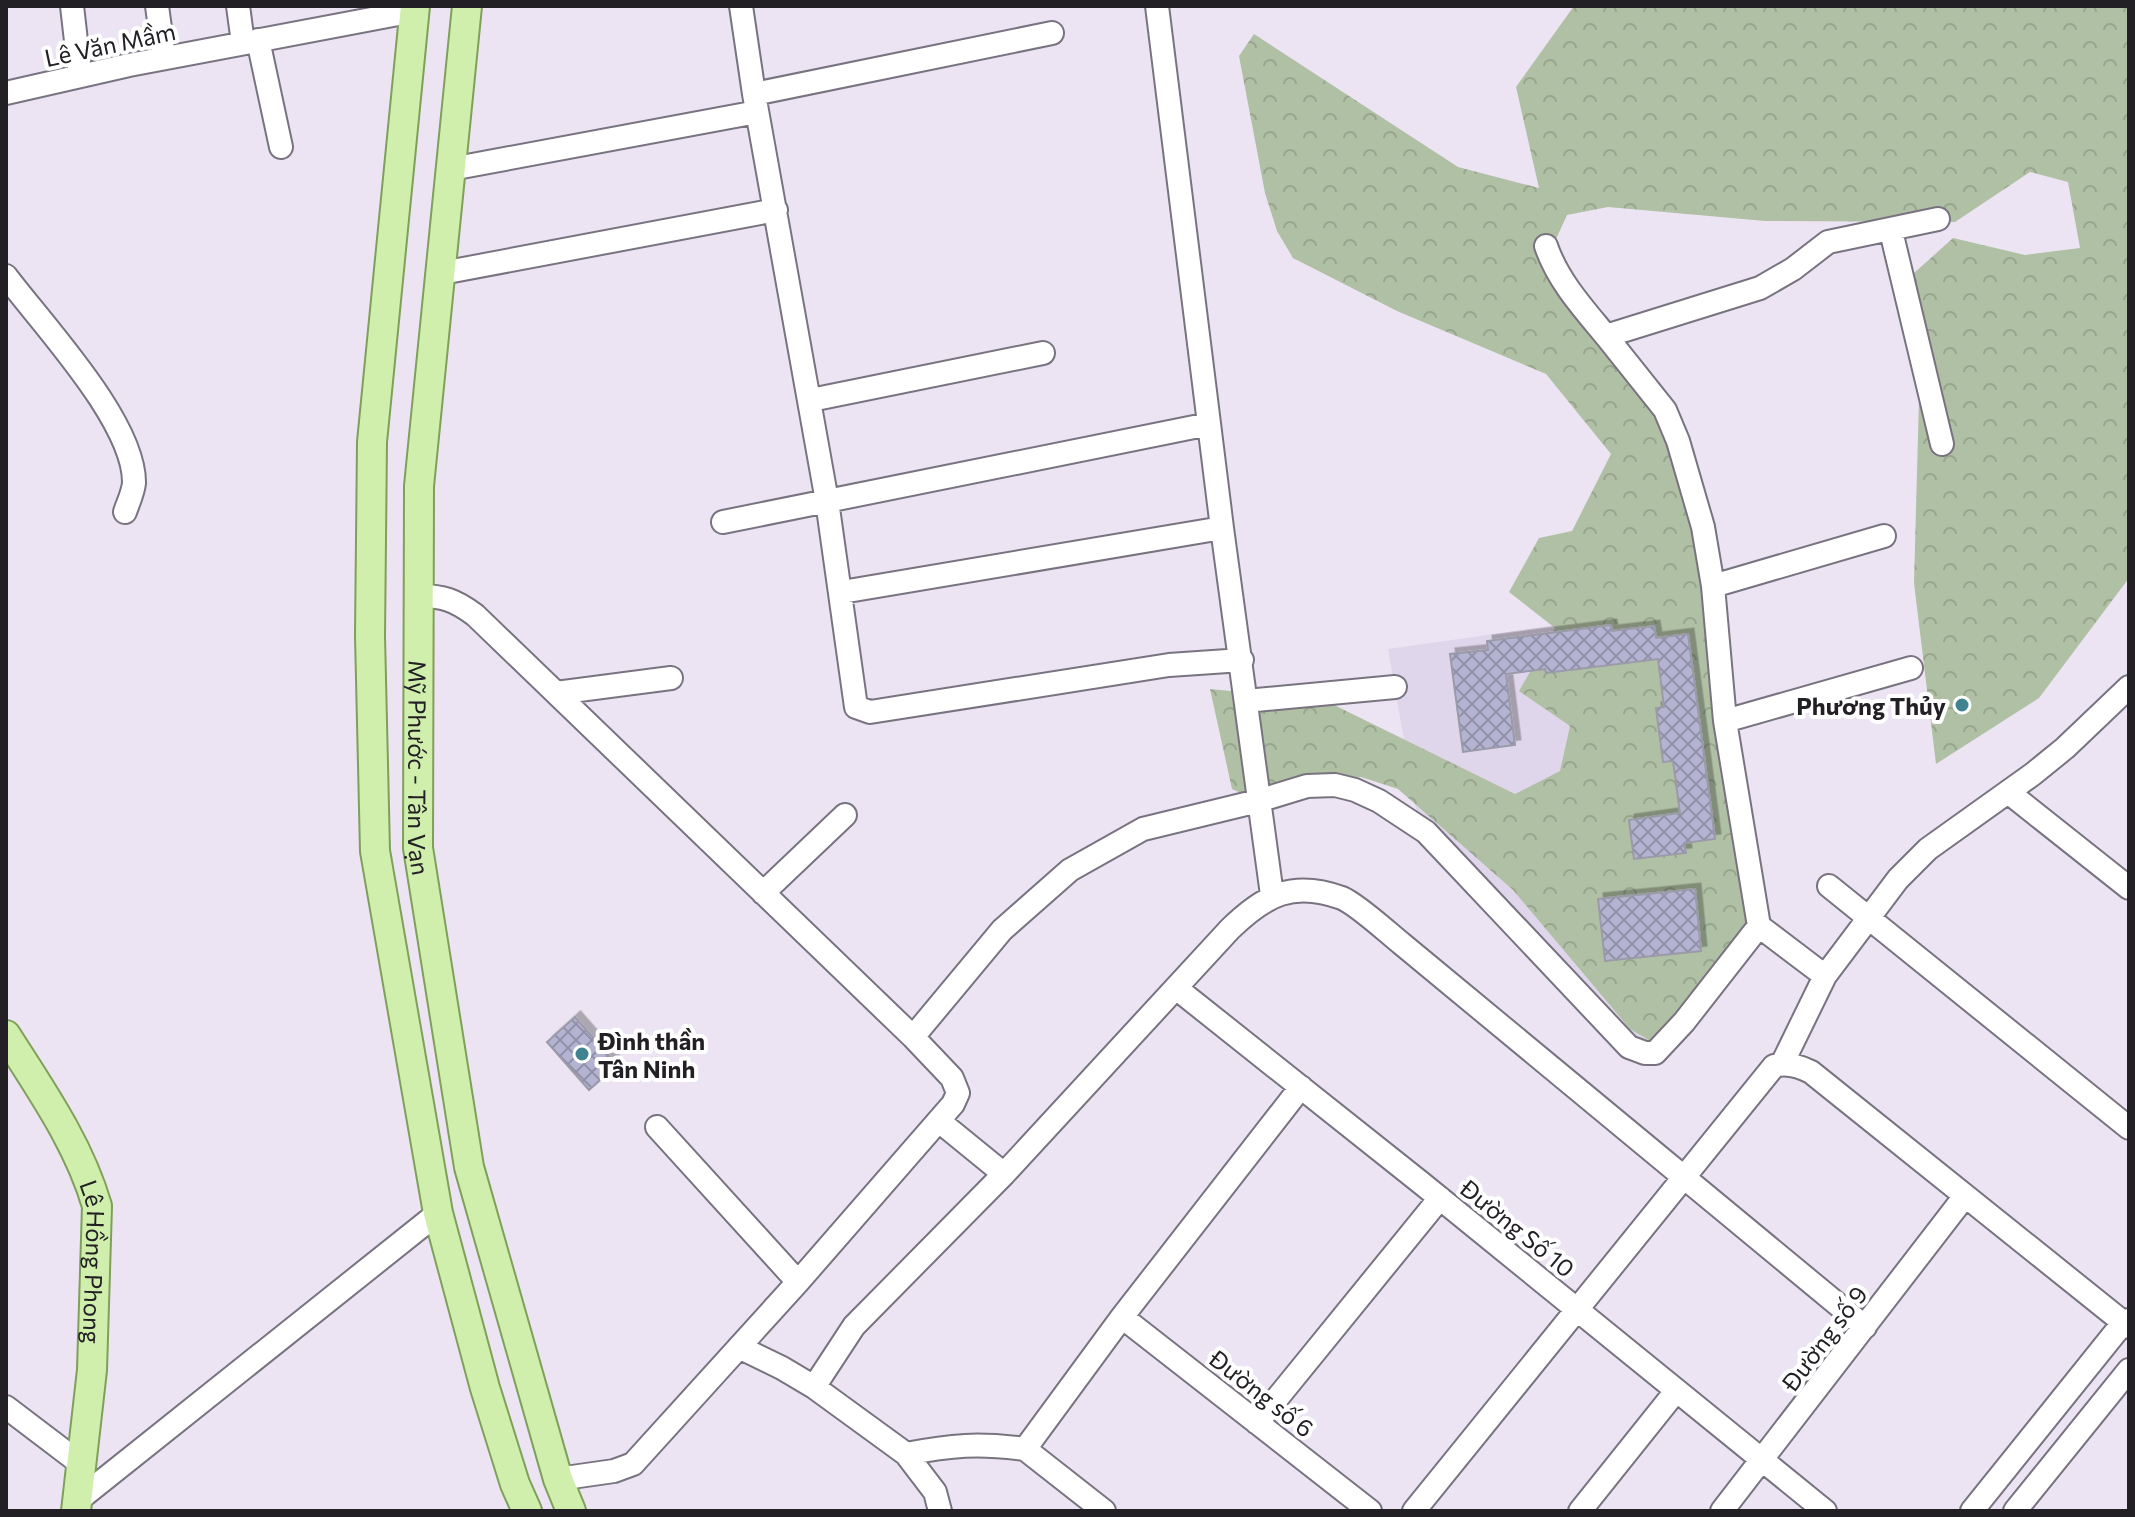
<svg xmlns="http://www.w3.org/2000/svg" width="2135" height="1517" font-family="Commissioner,sans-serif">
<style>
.built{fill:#e0d6eb}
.forest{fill:url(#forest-crowns)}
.building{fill:url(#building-cross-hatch);stroke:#9a9aa9;stroke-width:2;filter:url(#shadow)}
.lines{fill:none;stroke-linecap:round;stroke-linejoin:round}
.minor-casing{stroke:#797380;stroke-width:26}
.major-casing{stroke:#7f9f5a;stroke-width:32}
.minor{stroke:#fff;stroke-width:22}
.major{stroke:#d0efad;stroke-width:28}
.poi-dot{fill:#3f8391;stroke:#fff;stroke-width:3}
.labels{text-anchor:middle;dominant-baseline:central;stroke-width:8;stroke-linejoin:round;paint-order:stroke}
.street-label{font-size:24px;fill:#232025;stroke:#fff}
.poi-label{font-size:24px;font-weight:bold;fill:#232025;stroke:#fff;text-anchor:end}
</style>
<defs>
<pattern id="forest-crowns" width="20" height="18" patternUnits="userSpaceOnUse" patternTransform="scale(2)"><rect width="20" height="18" fill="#b0c0a4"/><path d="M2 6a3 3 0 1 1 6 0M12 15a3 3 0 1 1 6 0" fill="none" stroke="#97a58d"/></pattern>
<pattern id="building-cross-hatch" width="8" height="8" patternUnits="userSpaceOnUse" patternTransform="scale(2)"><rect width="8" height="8" fill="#b4b3d1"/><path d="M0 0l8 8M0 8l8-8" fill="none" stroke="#9291a9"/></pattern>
<filter id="shadow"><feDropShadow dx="5.5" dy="-5.5" stdDeviation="0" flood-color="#0004"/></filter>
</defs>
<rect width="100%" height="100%" fill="#ece4f3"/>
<!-- built -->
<path class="built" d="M1699,605l-47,441 -12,-1 -223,-231 -29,-165z"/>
<!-- forest -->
<path class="forest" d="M1574,6h555v572l-90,120 -103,66 -22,-181 5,-184 -16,-116 50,-45 72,17 55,-7 -12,-66 -38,-10 -75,50 -190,-1 -157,-14 -41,8 -21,46 41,70 85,88 19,82 68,425 -93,124 -36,-21 -117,-139 -115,-101 -37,-12 -103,24 -26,-12 -22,-100 114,11 191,94 45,-23 10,-45 -51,-35 36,-63 -46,-36 30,-54 33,-7 39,-77 -65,-80 -149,-63 -104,-53 -16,-27 -12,-38 -26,-137 15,-22 204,133 81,21 -23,-101z"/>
<!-- building -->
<path class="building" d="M1611,625l1,6 42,-5 2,12 32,-4 27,205 -31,4 2,10 -52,6 -5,-39 51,-7 -7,-52 -10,1 -7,-54 8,-1 -6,-48 -112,14 -1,-4 -39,5 9,71 -52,7 -13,-98 38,-4 -1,-9z
M1695,889l6,62 -96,10 -7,-62z
M575,1017l42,48 -28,25 -42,-48z"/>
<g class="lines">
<defs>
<path id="minor" d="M72,6l8,70
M157,6l7,52
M238,6l5,37
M741,6l13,88 73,407 29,206 14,5 299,-47 73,-5
M1157,6l65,522 50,367
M258,40l23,107
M6,93l123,-28 285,-54
M754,94l298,-61
M451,169l306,-57
M1891,231l51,213
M1546,246c12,35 37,62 60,90
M442,273l334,-63
M6,276c36,48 129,146 128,207 -1,10 -6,20 -9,29
M811,400l232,-47
M723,522l486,-98
M1713,586l171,-50
M842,592l380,-64
M419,596c24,0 36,4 56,19l438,422 39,41 6,15 -5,11 -155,178 -165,182 -19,7 -56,8
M556,693l115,-15
M1246,701l149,-14
M1725,721l186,-53
M2008,792l121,96
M1829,886l300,242
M763,893l82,-78
M1825,976l-66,-50 -34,-205 -12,-135 -10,-59 -25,-86 -13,-31 -59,-74 154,-48 33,-19 35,-27 110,-23
M1176,988l244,194 405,329
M913,1037l89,-107 68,-60 73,-41 115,-28 49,-15 28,-1 20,5 24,11 47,31 203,215 16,6h10l29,-31 75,-96
M1782,1064l43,-88 73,-97 30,-30 105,-75 32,-26 64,-61
M939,1121l65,53
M657,1127l141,155
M1122,1317l248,194
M739,1347l43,21 32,19 92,67c46,-9 72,-11 119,-5l97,-132 179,-230
M814,1387l40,-61 150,-152 226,-245c35,-34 63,-49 112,-31 16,7 45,34 60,46l463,383
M6,1407l75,57
M1257,1423l183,-225
M1025,1449l79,62
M906,1454l29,38 5,19
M77,1501l361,-288
M1414,1511l360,-445c13,-4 25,0 37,6l318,255
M1580,1511l96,-120
M1722,1511l243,-315
M1972,1511l151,-188 6,-3
M2015,1511l114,-141"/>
<g id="major">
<path d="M415,6l-43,436 -2,194 5,215 63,362 47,175 30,96 12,27"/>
<path id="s1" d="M467,6l-48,480 -1,362 51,319 89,312 13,32"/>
<path id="s2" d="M6,1035c35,55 73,109 91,171l-5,164 -16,141"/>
</g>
</defs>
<!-- minor casing -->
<use href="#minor" class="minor-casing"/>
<!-- major casing -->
<use href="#major" class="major-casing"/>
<!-- minor -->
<use href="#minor" class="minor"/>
<!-- major -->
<use href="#major" class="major"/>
</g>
<!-- markers -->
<g class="poi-dot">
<circle cx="1962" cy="705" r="8"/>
<circle cx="582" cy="1054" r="8"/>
</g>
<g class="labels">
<!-- street labels -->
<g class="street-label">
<text transform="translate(110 44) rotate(-12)">Lê Văn Mầm</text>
<text stroke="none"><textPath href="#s1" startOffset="764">Mỹ Phước - Tân Vạn</textPath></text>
<text transform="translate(1518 1228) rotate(39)">Đường Số 10</text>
<text stroke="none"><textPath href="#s2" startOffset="250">Lê Hồng Phong</textPath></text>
<text transform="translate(1824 1338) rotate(-53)">Đường số 9</text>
<text transform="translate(1262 1393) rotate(38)">Đường số 6</text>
</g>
<!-- poi labels -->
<g class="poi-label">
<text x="1946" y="705">Phương Thủy</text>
<text x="598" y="1040" text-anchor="start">Đình thần<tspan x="598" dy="28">Tân Ninh</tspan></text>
</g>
</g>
<!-- border -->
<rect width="2135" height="1517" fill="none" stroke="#232025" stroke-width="16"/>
</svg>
